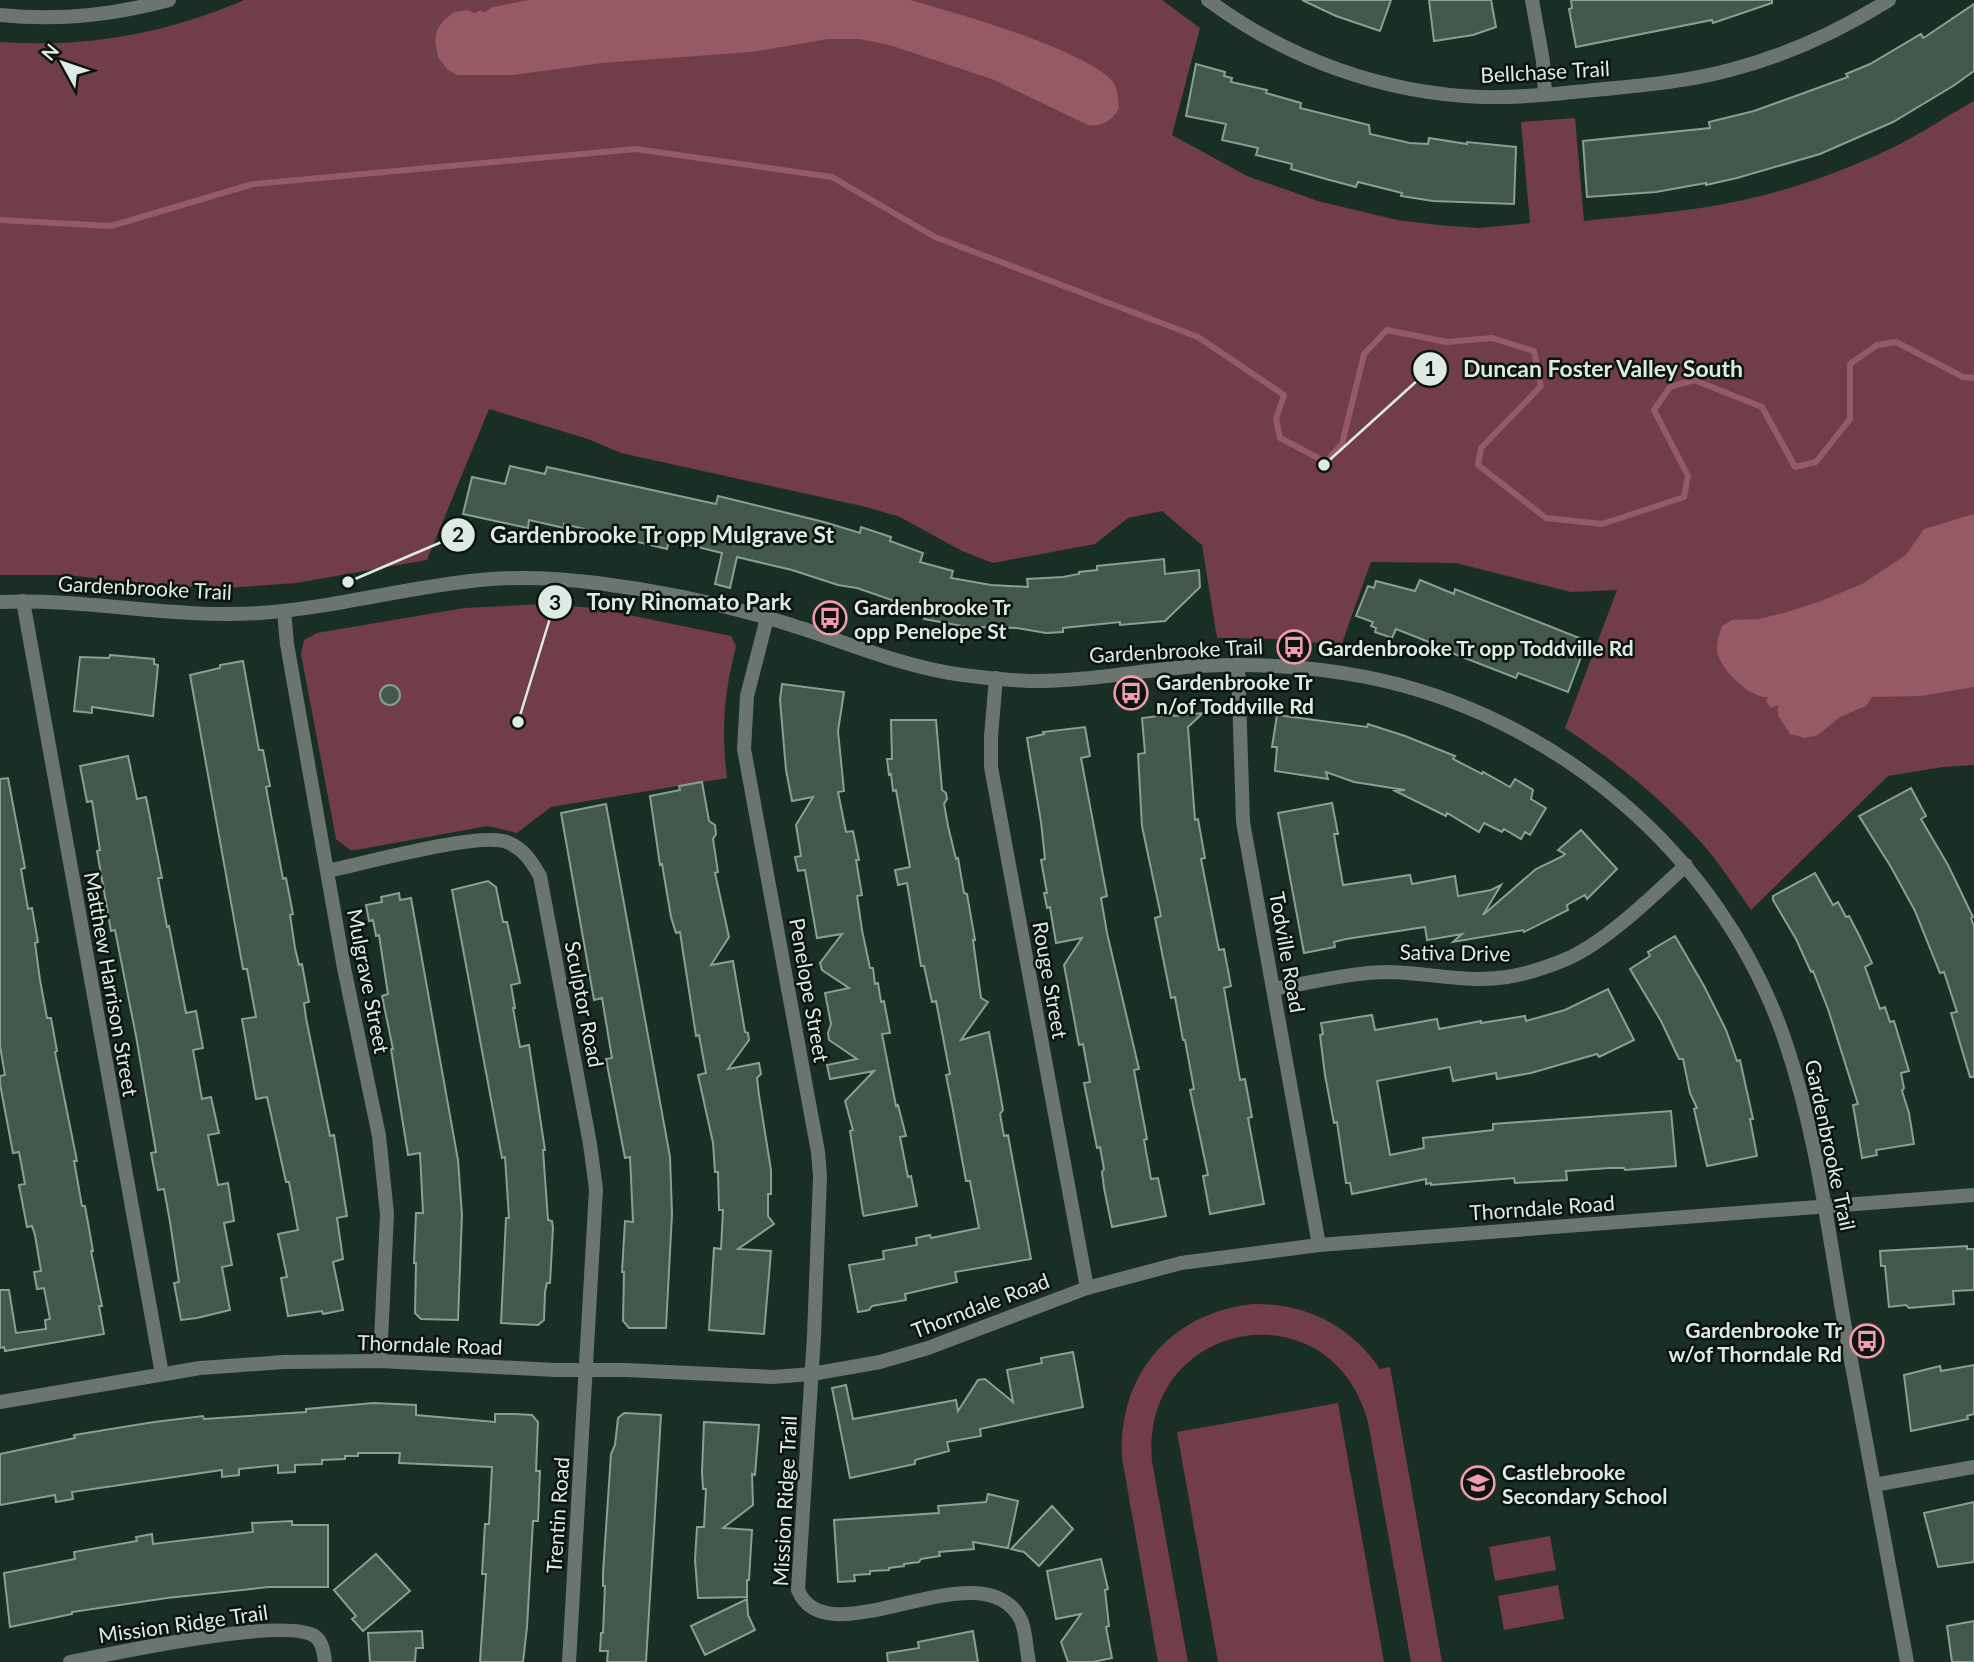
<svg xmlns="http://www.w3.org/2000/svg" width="1974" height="1662" font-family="Lato,sans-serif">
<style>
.green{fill:#703d48}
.water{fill:#965a66}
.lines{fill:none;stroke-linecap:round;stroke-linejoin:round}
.stream{stroke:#965a66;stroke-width:6}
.building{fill:#42584d;stroke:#88a093;stroke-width:2}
.minor{stroke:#6b756f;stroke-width:14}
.tertiary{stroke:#6b756f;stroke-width:14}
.labels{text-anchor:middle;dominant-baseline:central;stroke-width:5;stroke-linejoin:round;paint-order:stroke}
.street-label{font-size:21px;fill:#deebe4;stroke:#0b140f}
.poi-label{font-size:21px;font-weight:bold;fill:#deebe4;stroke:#0b140f;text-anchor:start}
.leader{fill:none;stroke:#deebe4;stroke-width:2.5}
.callout-dot{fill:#deebe4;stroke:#0b140f;stroke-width:2.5}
.mark-label{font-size:21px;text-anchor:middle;font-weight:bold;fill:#111}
.callout-label{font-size:23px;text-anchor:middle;font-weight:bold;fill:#deebe4;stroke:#0b140f;stroke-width:5;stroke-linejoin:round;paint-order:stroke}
</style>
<rect width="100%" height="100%" fill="#192e24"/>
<!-- green -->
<path class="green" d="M244,0h918l38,28 -28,107 75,41 71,25 79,19 41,5 41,3 51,-5 -9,-101 54,-4 9,103c53,-6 107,-9 159,-21 53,-11 108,-32 157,-56 25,-13 49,-29 74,-43v664l-31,2 -55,9 -137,134c-15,-21 -29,-43 -45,-62 -41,-47 -89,-85 -141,-120l52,-138 -46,2 -115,-29 -85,-1 -30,84 -55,-7 -69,-1 -15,-93 -40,-34 -34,7 -33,26 -102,19 -31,-12 -62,-34 -34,-10 -245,-54 -33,-14 -99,-30 -62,151 -131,23 -69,5 -61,-2 -99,-11h-67v-533c86,6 165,-8 244,-42z
M544,604l51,4 136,28 5,10c-12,49 -15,81 -9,132l-176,29 -34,26 -29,-7 -132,24h-6l-14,-11 -35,-185 3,-14 13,-7 147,-25z
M1253,1304c53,-1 97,21 127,65l10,-2 52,295h-31l-43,-240c-37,-138 -228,-103 -216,39l36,201h-30l-36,-204c-4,-83 48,-145 131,-154z
M1338,1403l46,259h-166l-41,-230z
M1550,1536l6,34 -61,11 -6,-34z
M1558,1585l6,34 -60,11 -6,-34z"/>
<!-- water -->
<path class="water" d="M529,0h381c43,12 177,50 203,82 5,7 5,18 6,26 -7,13 -17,19 -31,17l-96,-46 -102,-34 -31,-6h-31l-77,13 -149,11 -89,12h-55l-10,-5 -10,-13 -3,-16 2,-11 6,-9 11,-9 13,-2 7,3 8,-3 1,3 10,-6z
M1974,514v173l-53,9 -49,1 -6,9 -26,11 -22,18 -13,3 -15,-4 -12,-19v-10l-7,3 -5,-7 2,-4c-18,1 -45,-25 -50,-42 -3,-10 1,-20 4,-29l10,-6 27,-1 28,-7 34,-11 41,-17 44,-29 18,-26z"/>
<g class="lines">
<!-- stream -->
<path class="stream" d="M0,220l111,6 142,-42 383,-35 196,28 103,60 263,100 86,58 -8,24 4,19 46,24 16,-18 22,-90 23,-24 60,12 45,-4 42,13 7,35 -60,62 -3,17 68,53 56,6 82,-27 4,-21 -34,-66 16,-23 24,-7 68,27 33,60 21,-5 34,-43v-55l27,-19 19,-3 67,35 11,1"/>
</g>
<!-- building -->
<path class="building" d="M1302,0h89l-11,31 -44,-15z
M1429,0h62l5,27 -23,8 -39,6z
M1571,0h201v3l-59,20 -1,-3 -136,27 -7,-38 3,-1z
M1974,4v67l-21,15 -60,36 -73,32 -83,24 -31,7v-2l-50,9 -69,5 -4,-56 127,-13 -1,-6 45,-11 94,-34 -2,-3 24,-10 51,-30 2,4 2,-1z
M1196,64l29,8 -1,4 8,2 -1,4 36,8 -1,3 35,10 -1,5 69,17 1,9 40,9 18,1 1,-6 38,6v-2l49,5 -2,57 -81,-3 -32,-5 1,-3 -44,-11 -2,5 -30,-8 -35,-10 1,-5 -36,-9 2,-7 -36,-8 4,-16 -40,-8z
M510,466l35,8 2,-7 169,37 2,-8 106,26 36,11 1,-6 30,10 -1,4 33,12 -3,9 33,9 -2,7 40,7 37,2 -1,-8 36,-2 16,-3v-2l18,-2v-4l67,-7 1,15 34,-4 1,17 -35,34 -45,4v-3l-57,6v4l-17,1 -29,-5 -38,-1 -1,2 -54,-10 1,-3 -35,-11 2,-5 -35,-12 -19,-3 -46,-15 -55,-13 -7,31 -15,-4 7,-31 -53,-13 -2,9 -103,-25v4l-35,-8 -1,8 -65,-14 9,-37 33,7z
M1420,580l34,14 1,-5 132,52 -19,51 -50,-19 -2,5 -82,-32v-2l-38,-15 -4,9 -17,-6 1,-4 -5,-2 2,-4 -17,-6 12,-30 6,2 2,-7 39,10z
M110,655l44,4v5l4,1 -5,51 -61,-9v6l-18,-2 6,-54 29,1z
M243,661l16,89h4l7,36 -4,1 6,33 11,59 3,-1 7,36 -3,1 5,33 4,17 3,-1 7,38 -5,1 2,15 24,118 4,-1 13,81 -10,2 6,41 -10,3 10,48 -20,4 -1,-3 -34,5 -7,-38 6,-1 -9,-43 20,-4 -9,-48h-3l-19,-85 -11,2 -14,-80 14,-2 -9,-48h-4l-53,-294 30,-7v-3z
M782,684l62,8 -6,39 6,60 -6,1 8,40 7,-1 6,29h-3l6,35 -5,1 5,34 8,38h3l2,16 3,-1 3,19 3,-1 6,32 -8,1 14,72 2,-1 8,31 -6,1 8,40 3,-1 6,30 -53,10 -1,-2 -13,-83 3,-1 -8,-29 29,-30 -44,8 -3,-14 30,-6 -28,-19 -1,-7 3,-9 -6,-31 24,-5 -27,-18 -2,-7 22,-29 -25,4 -12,-68 -7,1 -3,-14 6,-1 -5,-31 17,-28 -21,4 -6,-31 -6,-70z
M380 695a10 10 0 1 1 20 0a10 10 0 1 1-20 0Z
M1203,713l-15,14 7,93 3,-1 7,39 -4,1 18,91 5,-1 7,37 -7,2 16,92 5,-1 7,38 -4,1 16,86 -54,10 -7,-38 5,-1 -18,-85 4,-1 -9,-49h-2l-8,-43 -4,1 -16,-80 6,-2 -19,-90 -4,-72 7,-1 -3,-35 31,-4 1,2z
M1277,715l90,12 1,-3 37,12 50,20 -2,3 29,15 1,-2 27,15 5,-8 18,11 -2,9 15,9 -16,27 -5,-3 -4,7 -17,-10 -2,3 -18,-9 -5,9 -32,-19 -1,3 -51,-25 10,-1 -51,-8 -28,-10 2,7 -53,-8 2,-24h-5z
M891,720h45l6,70 4,3 1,6 -3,5 4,22 8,33 2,-1 6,35 3,1 8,46h-2l8,58 7,4 -27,38 28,-8 14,78 -3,4 4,22 4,-1 23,124 -76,13 2,10 -52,12 1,6 -34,6 -3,4 -11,2 -9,-47 35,-6 -1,-8 34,-6 -1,-7 14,-3 1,3 48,-10 -9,-47h-4l-14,-76 -6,-30 4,-1 -14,-73 -4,1 -8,-36h-3l-14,-83 -9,2 -3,-15 15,-3 -14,-77 -3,1 -2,-17 -2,1 -2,-16h5z
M1085,727l5,29 -9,2 26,138 -6,2 6,35 32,136 -5,1 13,69 -3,1 7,39 7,-1 8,38 -54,11 -8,-39 -2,-16 2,-3 -4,-22 -3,1 -13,-65 6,-1 -7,-38 -4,1 -15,-80 18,-27 -26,5 -6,-36 -3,1 -3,-15h3l-6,-33 4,-1 -4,-37 -14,-84 17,-4 -1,-2z
M128,756l9,43 9,-2 16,81h-4l9,49 2,-1 17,87 10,-2 7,37 -10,2 9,49 9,-2 8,36 -11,2 10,50 10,-2 6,38 -10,2 8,42 -10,2 8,43 -33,8 -16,2 -7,-37 5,-1 -9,-60 -6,-33 -6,1 -7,-37 5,-1 -20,-116 -21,-106 -4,1 -14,-80 3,-1 -8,-49 -5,1 -7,-36z
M8,778l17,90 -4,1 7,40 4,-1 6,34 -3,1 5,37 7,38h4l6,33 -2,1 22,109h-3l8,45h3l8,45h-2l11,55h-3l5,28 -99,17 -1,-4 -4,1v-58h9l7,43 30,-4 -1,-9 5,-1 -6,-31 -7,1 -3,-17 7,-1 -6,-36 -3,-9 -5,1 -8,-42 6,-1 -6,-32 -6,1 -13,-69v-8l5,-1 -5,-29v-267z
M702,782l7,39 6,4 1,9 -3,5 5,33 -3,1 14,64 -18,28 22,-4 12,71 3,1 1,7 -21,29 31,-6 2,11 -4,4 2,17 12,75v24h-3v22l6,8 -36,25 33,2 -7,83 -55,-4 5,-82 7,1 2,-39h-4l-1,-38h-3l-2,-29 -15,-68 8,-2 -7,-38 -3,1 -16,-104 -4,1 -5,-16 -9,-53 -2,1 -10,-69 30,-6 -1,-4z
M1911,788l15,28 -5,3 27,46 25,52 -2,1 3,8v151h-4l-19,-64 6,-1 -13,-40 -4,1 -25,-62 -24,-44 -32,-51z
M1332,803l6,31h-4l9,51 67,-10 2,9 43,-8 3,20 33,-6 10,-5 -18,30 53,-46 27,-13 2,-2 -7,-4 23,-20 36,39 -30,30 -2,-4 -18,10 1,5 -44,22 -1,-2 -70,12 9,-8 -35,6 -2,-13 -79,12 -12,3 1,5 -31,6 -26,-140z
M606,804l64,353 2,57 -6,114h-37l-6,-7 1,-49h-2l3,-51 8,1 -3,-65 -5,1 -19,-99 6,-1 -10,-60 -8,2 -33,-187z
M1815,873l18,32 5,-3 8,15 3,-1 11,21 12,26 -7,4 15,42 5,-2 5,15 4,-1 15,50 -8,2 3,15 -2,3 7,22 5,31 -38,6 1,5 -15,3 -9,-53 5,-1 -30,-95 -15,-38 -2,1 -15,-33 -23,-39v-4z
M488,881l8,6 7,35h4l3,13 10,48 -9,2 4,23h-2l7,39 9,-2 16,105h-2l5,70 4,1 1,7 -3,55h-3l-2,9 -1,28 -6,5 -37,-2 5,-105h3l-4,-61 -3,1 -50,-268z
M399,893l1,7 11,-2 47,262 4,55 -4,105 -37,-1 -6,-6 1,-50h-2l2,-50h7l-3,-60 -12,2 -17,-106h2l-11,-53 6,-2 -9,-59 -3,1 -3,-16 -4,1 -3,-16 16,-3 -1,-5z
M1675,936l29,50 22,44 11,31 3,-1 13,59h-3l7,37 -50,10 -13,-57 3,-1 -7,-15 -7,-34h-4l-18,-38 -31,-52 20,-13 -2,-4z
M1608,989l26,51 -35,17 -2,-3 -66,19 -34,6 -1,-6 -43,8 -3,-14 -73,14 13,74 34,-7 -1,-10 70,-8v-6l178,-13 5,55 -51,4 -1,-2h-15l-43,3 1,9 -52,3 -1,-5 -83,7v-2l-5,1v-5l-74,15 -2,-11h-4l-9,-61 -3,1 -9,-48 -5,-40 3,-1 -2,-11 51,-8 3,15 62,-11 2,10 42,-8v2l44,-7 1,5 39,-11z
M1967,1246v3h7v41l-21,1 1,13 -45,4 -3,-3 -17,2 -4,-41h-4l-1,-15z
M1073,1352l10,55 -103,22 1,7 -34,6 2,9 -34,9v4l-65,14 -18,-90 14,-3 7,34 103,-19 2,11 20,-31 7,-1 28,23 -6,-32 35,-7 -1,-5z
M1974,1365v49l-7,2 1,3 -57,12 -7,-56 36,-9 1,5z
M374,1403l42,2v10l79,7v-8h20l17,1 6,7 -2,49h4l-2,50h-5l-6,106 -4,35h-43l6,-88h-4l3,-50h4l3,-57 -93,-4 1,-10h-42v3h-13v3l-23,1v4l-27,1v7l-17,1v-8l-39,4v6l-17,2v-7l-150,22 1,7 -17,3 -1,-7 -55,10v-51l75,-16 -1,-3 80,-13 49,-6 1,3 102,-7v-3z
M624,1413l37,2 -15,247h-39l1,-11h-8l1,-18h2l2,-47h-2v-13l8,-119 4,-9 3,-27z
M704,1422l55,3 -4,50 -3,-1 1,31 -30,23 29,2 -3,50h-2v17l-49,1 -3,-38 2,-33h7l2,-38h-3l-1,-17z
M988,1494l30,7 -10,47 -35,-6 1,7 -35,3 1,4 -19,3 -2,3 -15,2v2l-15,2v2l-19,1v3l-16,1 1,6 -17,1 -4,-62 105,-7 -1,-7 48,-4z
M1974,1502v60l-36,5 -14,-54z
M1052,1506l21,23 -34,37 -15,-14 -13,-3z
M292,1521v4h36v62h-59l-102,11 -95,14v2l-62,13 -6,-54 71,-14 -1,-7 63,-11 -1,-4 16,-3 1,10 100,-12 -1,-9z
M376,1554l34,37 -47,40 -11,-12 4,-3 -22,-26z
M1101,1559l7,30 -3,1 4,36 -3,1 6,31 -19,4h-25l-7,-20 20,-28 -25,5 -9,-48z
M747,1599l1,16 7,15 -50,25 -14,-29z
M1974,1621v41h-22l-5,-36z
M422,1631l1,17h-7l-1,14h-45l-2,-29z
M973,1631l5,31h-90l-1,-9 32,-5 -1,-6z"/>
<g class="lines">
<!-- minor -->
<path class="minor" d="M1532,0l11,61 2,33
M23,601l139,773
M284,611l3,33 57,324 35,168 8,78 -7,147
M767,618l-20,78 -3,53 74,403 2,24 -6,160 -16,254c29,72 185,-47 223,30 5,11 5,29 8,42
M1238,664l5,158 76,423
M996,678l-5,58v31l96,521
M328,871c33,-7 153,-40 179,-29 17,7 24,19 33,34l50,268 6,45 -27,473
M1273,989c38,-6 78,-17 117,-17 38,1 79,11 117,5 21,-3 43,-11 62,-19 39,-18 85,-63 117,-93
M1874,1485l100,-18
M70,1662c40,-8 218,-47 246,-25 7,6 8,17 9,25"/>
<!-- tertiary -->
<path class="tertiary" d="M1208,0c79,59 177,94 275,97 41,1 81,-4 122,-8 42,-4 84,-8 125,-19 55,-14 111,-40 159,-70
M0,15c57,6 114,0 169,-15
M0,602c87,-4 173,17 260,11 74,-5 146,-26 220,-33 39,-4 78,-2 117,3 64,8 130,22 191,41 59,18 114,43 175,51 22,3 44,5 65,6 57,1 113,-11 169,-15 57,-3 113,0 169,11 188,37 353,176 417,358 33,94 45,195 62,293 20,112 41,223 62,334
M0,1402l200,-34 84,-6 96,-1 175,9h71l147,7 39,-3 68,-12 48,-14 159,-60 94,-25 138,-18 655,-50"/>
</g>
<!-- icons -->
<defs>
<symbol id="bus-ring" viewBox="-11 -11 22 22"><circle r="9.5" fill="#0b140f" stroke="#f39aac" stroke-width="1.5"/><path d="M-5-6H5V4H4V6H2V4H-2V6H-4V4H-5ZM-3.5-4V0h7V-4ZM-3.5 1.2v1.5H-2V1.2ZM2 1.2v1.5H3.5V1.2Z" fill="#f39aac"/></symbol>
<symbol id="school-ring" viewBox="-11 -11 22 22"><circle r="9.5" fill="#0b140f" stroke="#f39aac" stroke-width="1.5"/><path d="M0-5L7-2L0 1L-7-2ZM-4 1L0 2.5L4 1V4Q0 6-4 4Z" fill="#f39aac"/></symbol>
</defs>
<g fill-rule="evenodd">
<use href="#bus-ring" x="811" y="599" width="38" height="38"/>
<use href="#bus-ring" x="1275" y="628" width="38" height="38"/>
<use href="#bus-ring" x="1112" y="674" width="38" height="38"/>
<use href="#bus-ring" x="1848" y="1322" width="38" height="38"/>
<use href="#school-ring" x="1459" y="1464" width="38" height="38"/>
</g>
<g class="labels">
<!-- street labels -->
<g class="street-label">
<text transform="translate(1545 71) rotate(-3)">Bellchase Trail</text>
<text transform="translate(145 587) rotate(3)">Gardenbrooke Trail</text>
<text transform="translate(1176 650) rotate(-3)">Gardenbrooke Trail</text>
<text transform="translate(1288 952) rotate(80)">Todville Road</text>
<text transform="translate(1455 952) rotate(1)">Sativa Drive</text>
<text transform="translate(1051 980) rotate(80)">Rouge Street</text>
<text transform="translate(369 981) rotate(79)">Mulgrave Street</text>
<text transform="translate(112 984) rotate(80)">Matthew Harrison Street</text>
<text transform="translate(810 990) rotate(80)">Penelope Street</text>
<text transform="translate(585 1004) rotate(79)">Sculptor Road</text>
<text transform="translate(1831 1145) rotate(78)">Gardenbrooke Trail</text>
<text transform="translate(1542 1207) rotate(-4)">Thorndale Road</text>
<text transform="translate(980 1305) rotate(-21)">Thorndale Road</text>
<text transform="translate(430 1344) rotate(2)">Thorndale Road</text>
<text transform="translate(784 1501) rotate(-87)">Mission Ridge Trail</text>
<text transform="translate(557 1515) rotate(-86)">Trentin Road</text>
<text transform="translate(183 1623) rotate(-8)">Mission Ridge Trail</text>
</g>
<!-- poi labels -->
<g class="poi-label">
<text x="854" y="606">Gardenbrooke Tr<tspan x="854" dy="24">opp Penelope St</tspan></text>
<text x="1318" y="647">Gardenbrooke Tr opp Toddville Rd</text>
<text x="1156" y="681">Gardenbrooke Tr<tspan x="1156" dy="24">n/of Toddville Rd</tspan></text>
<text x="1842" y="1329" text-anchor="end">Gardenbrooke Tr<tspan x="1842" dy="24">w/of Thorndale Rd</tspan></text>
<text x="1502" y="1471">Castlebrooke<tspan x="1502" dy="24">Secondary School</tspan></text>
</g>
</g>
<!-- callouts -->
<path class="leader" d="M1324 465L1430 369M348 582L458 535M518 722L555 602"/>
<g class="callout-dot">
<circle cx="1324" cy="465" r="7"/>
<circle cx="348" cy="582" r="7"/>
<circle cx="518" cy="722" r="7"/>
<circle cx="1430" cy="369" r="18"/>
<circle cx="458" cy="535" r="18"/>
<circle cx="555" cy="602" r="18"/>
</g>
<g class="mark-label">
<text x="1430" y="376">1</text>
<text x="458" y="542">2</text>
<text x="555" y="610">3</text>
</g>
<g class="callout-label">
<text x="1603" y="377">Duncan Foster Valley South</text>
<text x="662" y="543">Gardenbrooke Tr opp Mulgrave St</text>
<text x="689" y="610">Tony Rinomato Park</text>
</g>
<!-- north arrow -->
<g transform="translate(63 63) rotate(310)" stroke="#0b140f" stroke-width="5" paint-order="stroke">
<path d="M0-5L12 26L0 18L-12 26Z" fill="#deebe4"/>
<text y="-10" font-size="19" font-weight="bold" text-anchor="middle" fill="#deebe4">N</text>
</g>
</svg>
